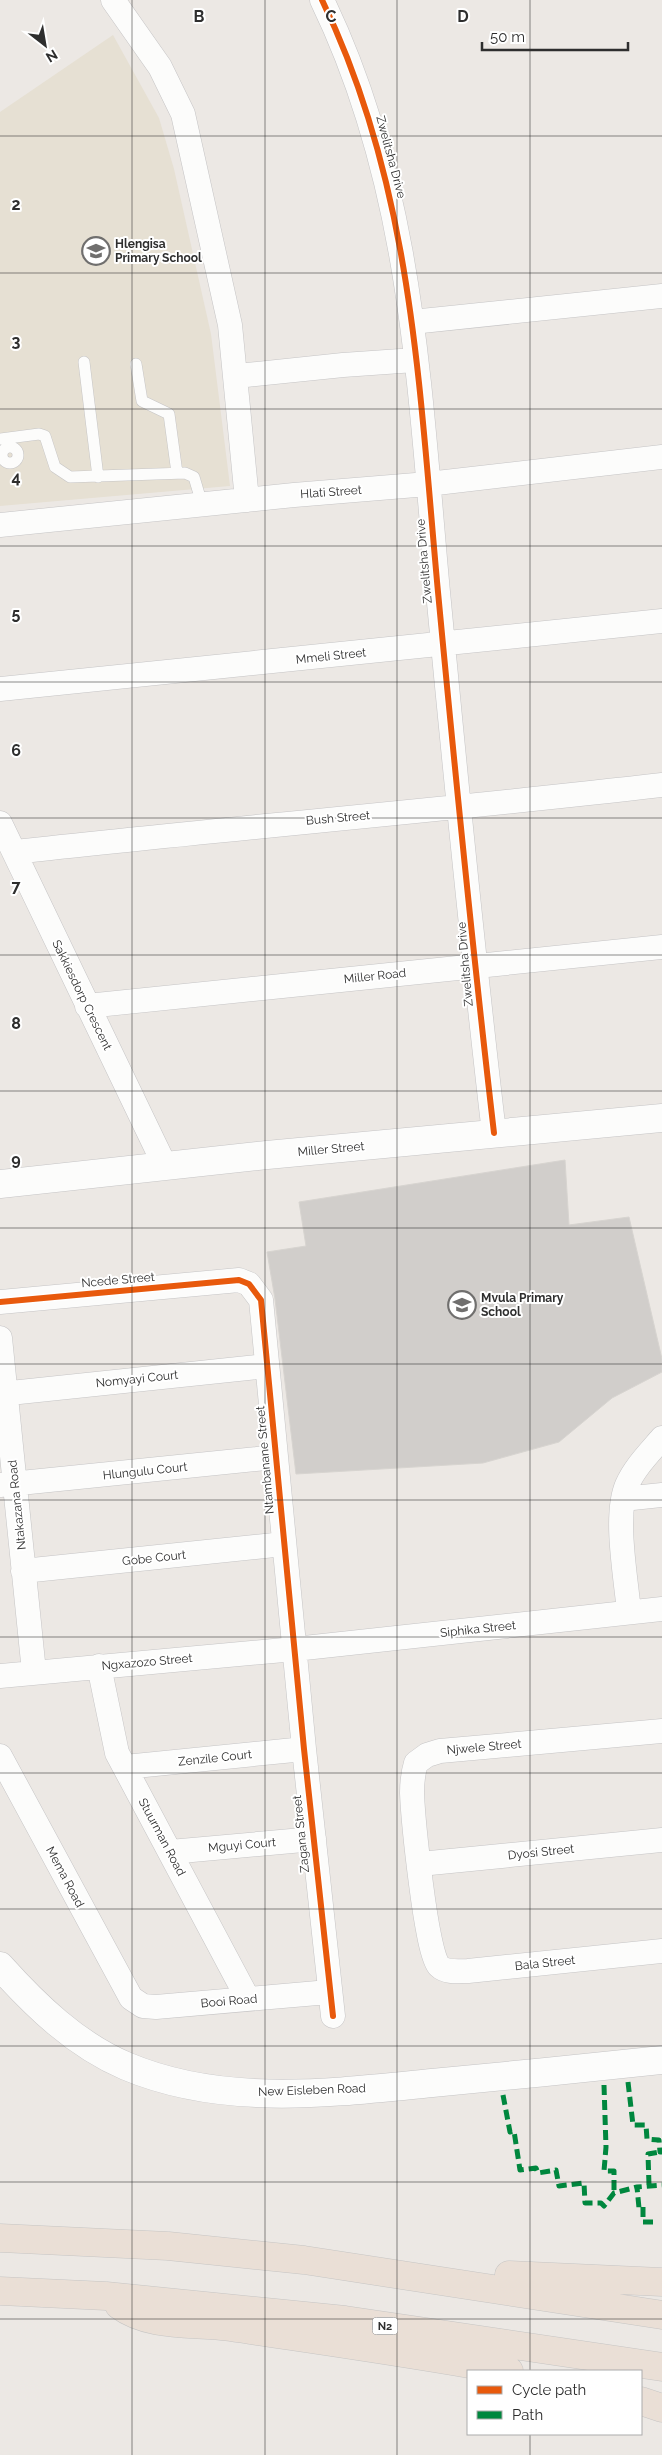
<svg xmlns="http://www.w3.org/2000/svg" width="662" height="2455" font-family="Raleway,sans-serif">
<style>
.education{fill:#e6e0d3}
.building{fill:#d1cecb;stroke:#d7d4d0}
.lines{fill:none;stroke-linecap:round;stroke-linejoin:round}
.service-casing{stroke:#c5c4c5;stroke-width:12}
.minor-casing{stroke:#c5c4c5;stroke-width:25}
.tertiary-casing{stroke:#c5c4c5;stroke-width:29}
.secondary-casing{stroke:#c5c4c5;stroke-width:29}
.motorway-casing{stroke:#c6c5c4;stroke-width:29}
.service{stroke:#fcfcfb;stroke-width:11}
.minor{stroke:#fcfcfb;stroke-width:24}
.tertiary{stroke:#fcfcfb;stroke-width:28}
.secondary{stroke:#fcfcfb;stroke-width:28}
.motorway{stroke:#eadfd6;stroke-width:28}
.quiet{stroke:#00873e;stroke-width:5;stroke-dasharray:10 5;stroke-linecap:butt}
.cycleway-casing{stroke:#fff;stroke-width:9}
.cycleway{stroke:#e8590c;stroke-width:6}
.grid{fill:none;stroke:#2e2e2e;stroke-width:1;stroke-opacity:0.55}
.labels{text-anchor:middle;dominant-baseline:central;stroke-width:4;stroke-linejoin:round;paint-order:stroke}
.shield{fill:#fff;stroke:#6d6d6d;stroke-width:1}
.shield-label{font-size:11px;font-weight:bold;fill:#2e2e2e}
.street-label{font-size:12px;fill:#2e2e2e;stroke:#fff}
.poi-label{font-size:12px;font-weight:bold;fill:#2e2e2e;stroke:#fff;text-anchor:start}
.grid-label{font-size:16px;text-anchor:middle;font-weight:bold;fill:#2e2e2e;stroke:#fff;stroke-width:4;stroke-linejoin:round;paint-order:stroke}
</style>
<rect width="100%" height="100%" fill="#ece8e4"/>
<!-- education -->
<path class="education" d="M113,35l46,83 15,51 37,165 19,152 -230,20v-394z"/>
<!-- building -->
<path class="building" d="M565,1160l4,65 60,-8 33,142v13l-50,26 -53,44 -76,21 -187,11 -21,-175 -8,-47 39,-6 -7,-44z"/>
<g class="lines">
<defs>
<path id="service" d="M84,362l14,115
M136,364l6,37 27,13 8,59
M0,439l39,-5 6,2 10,31 15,10 115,-4 9,4 8,27
M2 455a8 8 0 1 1 16 0a8 8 0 1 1-16 0Z"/>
<path id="minor" d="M113,0l47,67 23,47 47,211 17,175
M322,0c91,188 97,388 116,592 17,180 35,361 56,541
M412,322l250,-26
M237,376l106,-11 72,-5
M0,525l294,-30 134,-11 234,-27
M0,689l662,-68
M0,823l165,343
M14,852c216,-24 432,-42 648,-67
M87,1006l575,-59
M0,1302l239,-22 10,4 12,16 43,449 29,267
M0,1338l34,334
M0,1394l267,-28
M0,1485l276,-28
M623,1499l39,-4
M23,1571l261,-27
M629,1612c-3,-34 -15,-97 -2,-127 8,-18 23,-33 35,-47
M99,1666l18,87 131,246
M0,1676l295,-27 367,-40
M662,1731l-222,20 -13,4 -11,8c-3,10 -4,20 -4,30 1,24 14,161 27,173 7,7 20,5 29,5l194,-20
M0,1756l131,242 12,8 13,1 173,-15
M125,1767l179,-18
M170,1852l144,-13
M420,1864l242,-24"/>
<path id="tertiary" d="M0,1184l267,-29 395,-37"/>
<path id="secondary" d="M0,1966c35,39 76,79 126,100 97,41 205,27 306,17 77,-7 153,-15 230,-23"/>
<path id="motorway" d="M0,2238l168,8 136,14 358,55
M509,2275l153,7
M0,2291l106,5 239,24 317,47
M119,2305c31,23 75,17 111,22 93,14 187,27 279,44
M641,2401l21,7"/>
</defs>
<!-- service casing -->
<use href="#service" class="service-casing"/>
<!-- minor casing -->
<use href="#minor" class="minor-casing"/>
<!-- tertiary casing -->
<use href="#tertiary" class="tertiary-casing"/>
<!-- secondary casing -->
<use href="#secondary" class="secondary-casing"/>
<!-- motorway casing -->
<use href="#motorway" class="motorway-casing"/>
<!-- service -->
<use href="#service" class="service"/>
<!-- minor -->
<use href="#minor" class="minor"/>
<!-- tertiary -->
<use href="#tertiary" class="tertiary"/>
<!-- secondary -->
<use href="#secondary" class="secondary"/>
<!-- motorway -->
<use href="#motorway" class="motorway"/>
<!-- quiet -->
<path class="quiet" d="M628,2082l5,43h13l1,14 12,1 1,12h2
M604,2085l2,62 -2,24h10v22
M503,2095l7,37 4,-1 6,39 16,-2 2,5 18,-3 3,16 25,-3 1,20h16l3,3 10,-13 23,-6
M649,2185l-1,-31 12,-2
M653,2222h-10v-15l-4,1 -2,-21 25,-2"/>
<defs>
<path id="cycleway" d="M322,0c91,188 97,388 116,592 17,180 35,361 56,541
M0,1302l239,-22 10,4 12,16 43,449 29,267"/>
</defs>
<!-- cycleway casing -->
<use href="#cycleway" class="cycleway-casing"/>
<!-- cycleway -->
<use href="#cycleway" class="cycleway"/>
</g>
<!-- grid -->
<path class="grid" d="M132,0v2455M265,0v2455M397,0v2455M530,0v2371M0,136h662M0,273h662M0,409h662M0,546h662M0,682h662M0,818h662M0,955h662M0,1091h662M0,1228h662M0,1364h662M0,1500h662M0,1637h662M0,1773h662M0,1909h662M0,2046h662M0,2182h662M0,2319h662M530,2434v21"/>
<!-- icons -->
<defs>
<symbol id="school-ring" viewBox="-11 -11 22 22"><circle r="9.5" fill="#fff" stroke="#706f6e" stroke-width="1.5"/><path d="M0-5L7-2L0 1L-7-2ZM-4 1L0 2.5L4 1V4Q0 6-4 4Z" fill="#706f6e"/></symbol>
</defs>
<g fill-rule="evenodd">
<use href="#school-ring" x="80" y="235" width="32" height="32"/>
<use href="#school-ring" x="446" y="1289" width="32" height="32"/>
</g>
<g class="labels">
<!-- shield labels -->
<rect class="shield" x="372.5" y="2317.5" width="25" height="17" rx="4"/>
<g class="shield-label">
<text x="385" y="2326">N2</text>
</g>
<!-- street labels -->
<g class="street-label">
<text transform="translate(391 157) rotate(75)">Zwelitsha Drive</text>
<text transform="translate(331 492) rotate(-4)">Hlati Street</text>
<text transform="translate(424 561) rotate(-95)">Zwelitsha Drive</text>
<text transform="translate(331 656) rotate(-6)">Mmeli Street</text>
<text transform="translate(338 818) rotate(-5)">Bush Street</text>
<text transform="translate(465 964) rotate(-95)">Zwelitsha Drive</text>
<text transform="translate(375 976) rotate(-6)">Miller Road</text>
<text transform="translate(82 995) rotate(64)">Sakkiesdorp Crescent</text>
<text transform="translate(331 1149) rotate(-5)">Miller Street</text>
<text transform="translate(118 1280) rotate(-5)">Ncede Street</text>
<text transform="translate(137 1379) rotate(-6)">Nomyayi Court</text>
<text transform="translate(265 1460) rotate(-95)">Ntambanane Street</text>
<text transform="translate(145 1471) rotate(-6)">Hlungulu Court</text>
<text transform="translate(17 1505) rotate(-96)">Ntakazana Road</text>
<text transform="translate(154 1558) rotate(-6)">Gobe Court</text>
<text transform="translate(478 1629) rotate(-6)">Siphika Street</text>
<text transform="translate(147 1662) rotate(-5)">Ngxazozo Street</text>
<text transform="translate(484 1747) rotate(-5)">Njwele Street</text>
<text transform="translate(215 1758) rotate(-6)">Zenzile Court</text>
<text transform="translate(301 1834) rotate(-96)">Zagana Street</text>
<text transform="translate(162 1837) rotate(62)">Stuurman Road</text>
<text transform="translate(242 1845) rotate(-5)">Mguyi Court</text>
<text transform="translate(541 1852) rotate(-6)">Dyosi Street</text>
<text transform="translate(65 1877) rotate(62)">Mema Road</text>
<text transform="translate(545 1963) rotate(-6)">Bala Street</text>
<text transform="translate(229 2001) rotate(-5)">Booi Road</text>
<text transform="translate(312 2090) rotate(-2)">New Eisleben Road</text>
</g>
<!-- poi labels -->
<g class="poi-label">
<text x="115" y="244">Hlengisa<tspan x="115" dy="14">Primary School</tspan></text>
<text x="481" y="1298">Mvula Primary<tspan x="481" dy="14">School</tspan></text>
</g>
</g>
<g class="grid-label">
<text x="199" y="22">B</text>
<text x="331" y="22">C</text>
<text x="463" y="22">D</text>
<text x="16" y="210">2</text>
<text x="16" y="347">3</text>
<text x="16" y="483">4</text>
<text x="16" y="619">5</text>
<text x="16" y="756">6</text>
<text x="16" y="892">7</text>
<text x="16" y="1029">8</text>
<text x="16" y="1165">9</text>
</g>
<!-- legend -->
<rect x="467" y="2370" width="175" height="65" fill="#ffffff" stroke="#ababab"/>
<rect x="477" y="2386" width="25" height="8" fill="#e8590c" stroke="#ababab"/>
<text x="512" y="2395" font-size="15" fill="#2e2e2e">Cycle path</text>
<rect x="477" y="2411" width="25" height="8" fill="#00873e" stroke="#ababab"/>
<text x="512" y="2420" font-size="15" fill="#2e2e2e">Path</text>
<!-- north arrow -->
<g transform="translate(45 45) rotate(149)" stroke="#ffffff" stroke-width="4" paint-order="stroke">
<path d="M0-4L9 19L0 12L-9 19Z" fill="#2e2e2e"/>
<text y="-8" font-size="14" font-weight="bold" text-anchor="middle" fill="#2e2e2e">N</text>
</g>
<!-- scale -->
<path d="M482 42v8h146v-8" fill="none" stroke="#2e2e2e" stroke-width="2.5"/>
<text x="490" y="42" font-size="15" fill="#2e2e2e" stroke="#ffffff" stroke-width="4" paint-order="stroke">50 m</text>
</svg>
